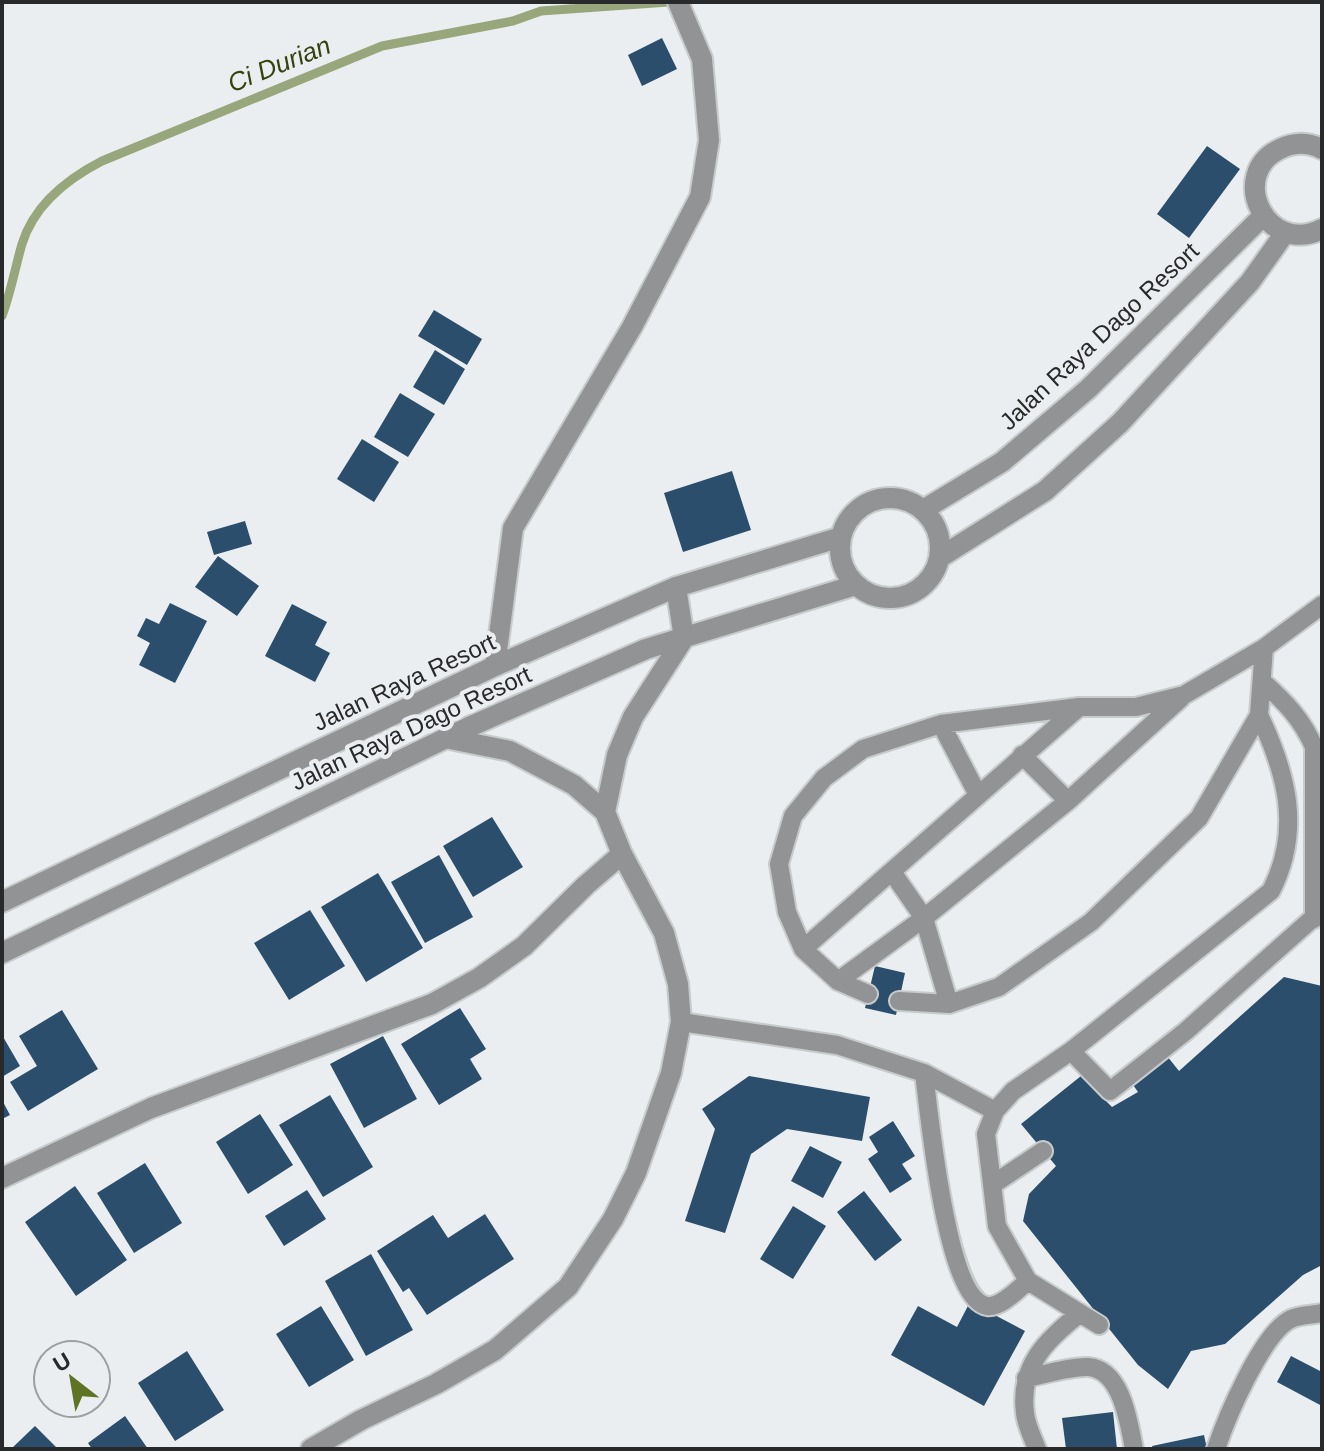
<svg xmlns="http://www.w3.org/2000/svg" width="1324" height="1451" font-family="Arial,sans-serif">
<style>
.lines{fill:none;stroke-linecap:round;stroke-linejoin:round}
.stream{stroke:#98a77b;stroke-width:9}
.building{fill:#2a4e6b}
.service-casing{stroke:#c8cbcc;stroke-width:22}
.minor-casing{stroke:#c8cbcc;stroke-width:24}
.service{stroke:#929394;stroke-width:18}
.minor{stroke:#929394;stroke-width:20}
.labels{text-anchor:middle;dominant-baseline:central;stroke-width:8;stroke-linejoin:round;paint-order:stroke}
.street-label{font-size:24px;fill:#28292a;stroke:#ebeef0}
.water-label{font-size:26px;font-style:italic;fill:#364310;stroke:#ebeef0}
</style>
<rect width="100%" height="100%" fill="#ebeef0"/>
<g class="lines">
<!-- stream -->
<path class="stream" d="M2,316c9,-24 13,-48 20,-72 12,-39 45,-65 80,-83l280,-115 131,-25 28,-10 128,-9"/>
</g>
<!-- building -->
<path class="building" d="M662,38l15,31 -35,17 -14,-31z
M1207,146l33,23 -51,69 -32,-24z
M434,310l48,29 -15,26 -49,-29z
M435,350l30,19 -21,36 -31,-18z
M400,393l35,21 -27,43 -34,-20z
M362,439l37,23 -25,40 -37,-23z
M732,471l19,59 -68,22 -19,-59z
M245,521l7,23 -38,11 -7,-23z
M218,556l41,30 -22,30 -42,-29z
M170,603l37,18 -32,62 -36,-18 11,-22 -13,-7 9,-18 13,6z
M292,604l35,18 -12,23 15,8 -15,29 -50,-26z
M492,817l31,50 -50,30 -30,-51z
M439,855l34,62 -48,26 -34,-61z
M378,873l45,75 -57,34 -45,-75z
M310,910l35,56 -56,34 -35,-57z
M875,966l30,7 -9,42 -31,-7z
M1284,977l38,9v279l-19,10 -78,69 -34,7 -23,38 -30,-24 -115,-144 6,-27 27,-28 -35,-42 60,-48 31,31 26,-15 -7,-10 36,-26 12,15z
M460,1008l26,41 -16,10 12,20 -43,26 -38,-61z
M62,1010l36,59 -70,42 -18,-29 27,-16 -18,-30z
M2,1035l18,31 -18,11z
M383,1036l34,63 -53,29 -34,-64z
M749,1076l121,21 -8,44 -75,-12 -36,25 -26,79 -40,-12 30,-92 -13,-20z
M330,1095l43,72 -50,30 -44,-72z
M2,1100l8,15 -8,4z
M260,1114l33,51 -45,29 -32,-52z
M893,1121l22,35 -13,8 10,15 -22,14 -22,-34 10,-7 -9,-15z
M810,1146l32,16 -19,36 -32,-17z
M145,1163l37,60 -48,30 -37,-60z
M75,1186l52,74 -51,36 -51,-74z
M307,1190l19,29 -42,27 -19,-30z
M864,1191l38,49 -27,21 -38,-49z
M793,1206l33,20 -33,53 -33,-20z
M485,1214l29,45 -87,56 -18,-27 -6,4 -26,-41 56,-36 15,23z
M371,1254l42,76 -47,26 -41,-75z
M970,1302l55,29 -41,75 -93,-51 27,-49 39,21z
M321,1306l33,54 -45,27 -33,-53z
M187,1351l37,59 -49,31 -37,-58z
M1291,1356l31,16v34l-45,-24z
M1113,1412l4,37h-51l-4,-31z
M125,1416l23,33h-56l-4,-6z
M35,1426l23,23h-47z
M1204,1435l3,14h-54l-1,-3z"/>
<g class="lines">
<defs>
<path id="service" d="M1263,682c22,20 39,37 51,65v172
M941,724l36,69
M1022,755l46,46
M892,872l32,46 25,86
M803,949l275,-241
M838,981l86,-63 144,-117 113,-103
M868,994l-30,-13 -35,-32 -16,-37 -8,-48 14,-48 31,-38 39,-29 78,-25 138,-17h57l48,-12 80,-47 58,-43
M899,1001l50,3 50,-17 92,-65 108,-104 60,-103 5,-67
M681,1022l156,23 87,28 71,38
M1071,1051l39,40 76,-60 136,-121
M924,1073c5,38 22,226 63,233 14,2 31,-17 41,-25
M992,1185l51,-34
M1099,1325l-71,-44 -31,-55 -11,-92 9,-23 18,-20 58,-40 200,-160c31,-61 16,-117 -12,-176
M1026,1378c17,-3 45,-12 62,-11 34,2 41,57 46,82
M1037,1449c-4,-11 -11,-24 -12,-36 -6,-48 21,-72 55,-100
M1216,1449c10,-30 46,-116 75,-130 8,-4 22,-4 31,-6"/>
<path id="minor" d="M1322,149c-14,-7 -28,-7 -42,0 -53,25 -14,108 42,80
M840 548a50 50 0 1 1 100 0a50 50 0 1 1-100 0Z
M923,510l79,-48 86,-73 175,-173
M939,558l106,-67 75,-68 130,-141 35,-49
M495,666l18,-138 119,-201 68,-130 9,-57 -7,-81 -24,-57
M605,812l12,-57 16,-38 51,-79 -8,-51
M2,902l493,-236 181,-79 165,-50
M2,953l467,-226 177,-78 210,-64
M2,1178l149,-70 281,-104 47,-26 45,-32 62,-61 36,-31
M311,1449l50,-29 75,-36 59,-34 73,-63 45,-68 23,-46 35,-100 10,-51 -3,-38 -14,-51 -42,-79 -17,-42 -31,-27 -64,-34 -65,-13"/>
</defs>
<!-- service casing -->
<use href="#service" class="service-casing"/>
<!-- minor casing -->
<use href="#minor" class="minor-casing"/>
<!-- service -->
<use href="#service" class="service"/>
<!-- minor -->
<use href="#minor" class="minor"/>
</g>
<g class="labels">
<!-- street labels -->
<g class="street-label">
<text transform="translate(1099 336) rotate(-43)">Jalan Raya Dago Resort</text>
<text transform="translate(404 682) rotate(-25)">Jalan Raya Resort</text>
<text transform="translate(411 728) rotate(-25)">Jalan Raya Dago Resort</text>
</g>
<!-- water labels -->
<g class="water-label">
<text transform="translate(279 64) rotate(-22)">Ci Durian</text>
</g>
</g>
<!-- border -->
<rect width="1324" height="1451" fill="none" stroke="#28292a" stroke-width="8"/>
<!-- north arrow -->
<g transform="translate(72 1379) rotate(329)"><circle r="38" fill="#ebeef0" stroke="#9d9fa1" stroke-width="2"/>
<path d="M0-6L14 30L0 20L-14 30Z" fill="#5e7324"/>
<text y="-12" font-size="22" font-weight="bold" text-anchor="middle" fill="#28292a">U</text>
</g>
</svg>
